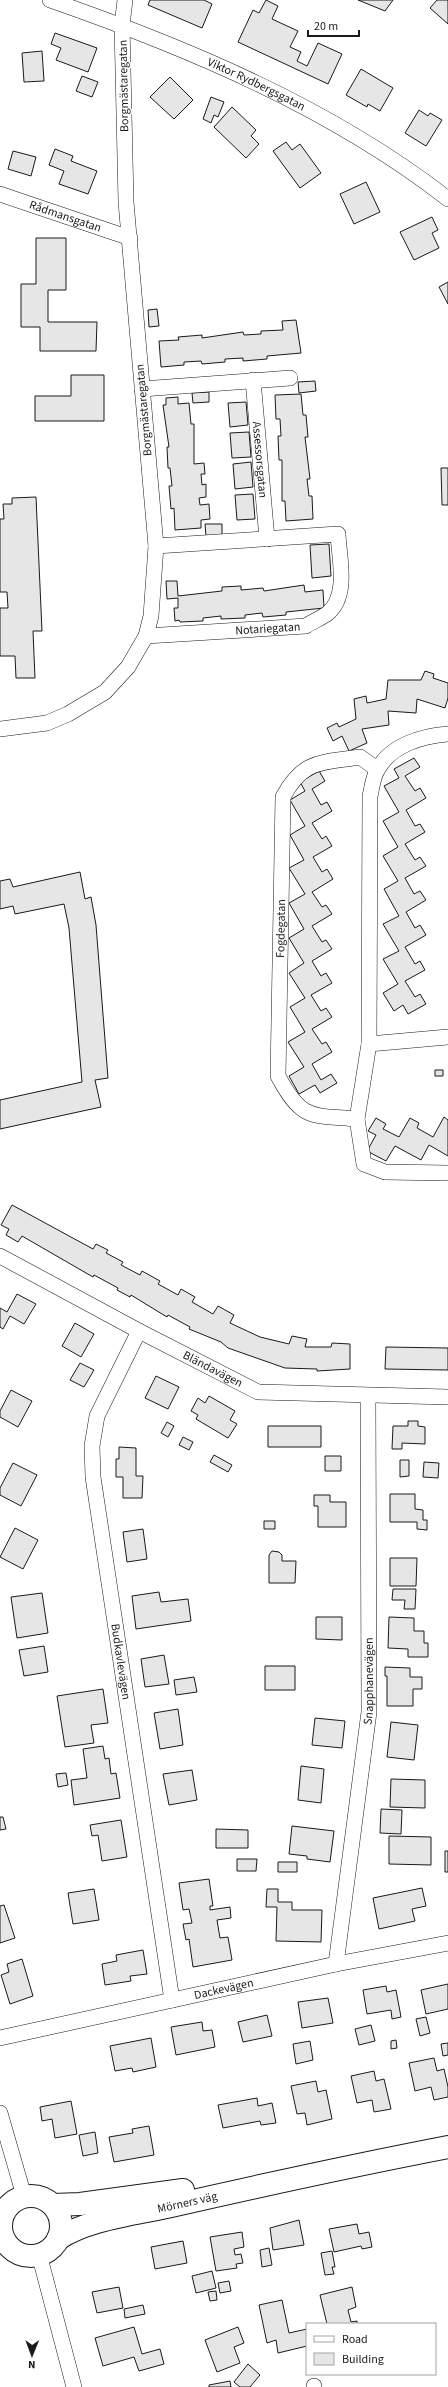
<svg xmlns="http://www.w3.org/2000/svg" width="448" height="2387" font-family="'Source Sans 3',sans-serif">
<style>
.building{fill:#e6e6e6;stroke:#1a1a1a}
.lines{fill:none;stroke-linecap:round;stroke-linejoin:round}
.street-casing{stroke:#1a1a1a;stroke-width:16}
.secondary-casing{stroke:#1a1a1a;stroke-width:24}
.street{stroke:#fff;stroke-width:15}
.secondary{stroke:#fff;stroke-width:22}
.labels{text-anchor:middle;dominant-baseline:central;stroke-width:3;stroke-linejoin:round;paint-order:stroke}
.street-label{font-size:12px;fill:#1a1a1a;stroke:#fff}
</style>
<rect width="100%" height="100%" fill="#fff"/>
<!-- building -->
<path class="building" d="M150,0h54l8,4 -10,24 -54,-23z
M266,0l12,6 -6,13 26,12 -8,16 11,5 -4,9 10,5 11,-23 24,11 -14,30 -90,-42 15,-32 6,3z
M358,0h35l-8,11z
M437,0h11v24l-18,-16z
M55,33l42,15 -9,24 -32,-12 5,-12 -10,-4z
M42,51l2,30 -20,1 -2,-29z
M361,69l32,19 -13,23 -12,-7 -1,3 -21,-12z
M82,76l16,6 -6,15 -16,-6z
M170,77l23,23 -19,19 -24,-22z
M211,97l13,5 -6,15 -4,-2 -3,8 -8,-4z
M232,107l24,23 -5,6 8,8 -13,14 -32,-31z
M419,110l9,6 2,-3 12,7 -16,26 -21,-13z
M286,142l6,8 8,-6 21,29 -21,15 -27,-37z
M55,149l18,7 -2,5 26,10 -9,23 -29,-10 5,-13 -15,-6z
M13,151l23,6 -5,19 -23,-7z
M366,182l14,30 -26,12 -14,-30z
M432,217l6,13 -6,3 7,15 -25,12 -14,-28z
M36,238h30v52h-18v32h49l-1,29h-56v-24h-19v-43h15z
M448,282v22l-9,-17z
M157,309l2,17 -10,1 -1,-17z
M296,320l5,33 -34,3v3l-24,2v-3l-18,1v3l-23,2 -1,-3 -17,1v3l-23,2 -2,-26 20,-1 -1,-3 24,-2v3l41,-6 1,3 17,-1v-3l22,-1 -1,-9z
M71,375h33v46h-69v-25h36z
M315,381l1,10 -17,2 -1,-11z
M209,392v10l-16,1 -1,-10z
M301,394l2,21h3l2,22h-3l5,42h-3l2,17h3l1,23 -27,2 -1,-20h-3v-41h-3l-1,-24h3l-1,-17h-4l-1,-24z
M178,397v7l11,-1 2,21h3v40l10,-1 1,11h-4l1,11 4,-1v13l-7,1 1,7 9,-1 1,15 -9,1v8l-26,2 -1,-22 -3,1 -2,-23h3l-2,-18h-2l-1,-21h2l-6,-42h3v-7z
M246,402l2,23 -18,2 -2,-24z
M249,432l2,25 -19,1 -2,-25z
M251,462l2,25 -18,2 -2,-25z
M441,468h7v37h-6z
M253,494l2,25 -18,1 -2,-25z
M36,497l6,134h-9l2,47h-19l-1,-22h-15v-48h8l-1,-16h-7v-73h4l-1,-15h9v-6z
M205,524h17v11l-16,1z
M329,544l2,32 -19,2 -2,-33z
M166,581h11l1,15 44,-5v-4l19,-1v4l22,-2 1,3 40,-6 1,7 18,-2 1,18 -38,4v3l-23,2 -1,-4 -17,2v3l-24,1v-3l-18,2v3l-23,1 -1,-2 -4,1 -1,-13h4v-10l-11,1z
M425,671l9,3 -1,4 15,5v15l-3,10 -28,-9 -1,14 -28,-2 1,14 -27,4 5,14 -18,8 -7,-15 -9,5 -6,-13 10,-5 2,4 17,-8 -2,-20 12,-3 1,7 19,-4 2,-19h33z
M414,758l6,9 -15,9 10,15 5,-3 6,10 -20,12 9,16 5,-2 5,8 -20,12 10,16 5,-3 6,9 -21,12 9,16 6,-3 6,9 -20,12 9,16 5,-3 6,10 -21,12 10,17 5,-3 5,9 -20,11 10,16 5,-3 6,10 -18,10 -5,-9 -9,6 -11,-18 15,-9 -15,-25 16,-8 -16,-27 16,-8 -15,-27 14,-8 -15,-25 15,-9 -15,-26 16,-9 -15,-26 15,-8 -5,-9z
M319,771l6,10 -13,8 9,16 6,-3 5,9 -20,12 10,16 4,-3 6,10 -19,11 9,15 5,-3 6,10 -21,13 10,15 4,-2 6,9 -20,12 10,16 4,-2 6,9 -20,12 9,15 5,-3 6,10 -21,12 10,16 5,-3 6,9 -20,12 10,15 4,-2 6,10 -20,12 9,16 10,-6 6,9 -17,10 -5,-8 -16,9 -10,-18 15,-9 -16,-25 17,-10 -15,-25 15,-9 -16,-25 15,-10 -15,-25 15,-9 -15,-26 16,-9 -16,-26 15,-8 -14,-25 15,-9 -15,-26 15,-9 -5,-9z
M80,872l5,27 6,-2 5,28 12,153 -13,2 6,27 -101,22v-29l82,-18 -13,-154 -5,-24 -49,10 -2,-8 -13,3v-28l10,-2 3,8z
M435,1070h8v6h-8z
M444,1117l4,3v36l-19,-11 -8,15 -26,-14 -9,15 -19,-10 9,-16 -8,-4 8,-13 10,6 -3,5 16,8 11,-19 9,5 -2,5 16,9z
M12,1205l81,44 3,-5 12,6 -2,3 17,9 -2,3 19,10 2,-4 18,10 -2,3 20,11 3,-6 14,8 -3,5 21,12 5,-8 16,9 -4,8 30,14 29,7 3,-8 15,3 -2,8h26l1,-4 18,1v25l-33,2v-2l-32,-1 -57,-20 -7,-6 -32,-13 1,-2 -22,-12 -1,2 -36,-22 -1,2 -13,-7 1,-2 -24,-13 -1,2 -71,-41 -4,6 -12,-7 3,-6 -8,-4z
M17,1294l19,10 -12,20 -14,-8 -7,13 -3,-2v-19l7,4z
M75,1323l19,11 -13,23 -19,-11z
M386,1347l62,1v22l-63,-1z
M80,1363l14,7 -10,17 -14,-7z
M156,1376l23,11 -11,22 -23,-11z
M11,1390l21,11 -14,26 -18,-10v-6z
M209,1396l26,15 -5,9 7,4 -9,14 -32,-19 2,-4 -7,-4 7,-13 7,5z
M408,1421h10v5l7,1v17l-23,-1v6h-10l1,-23h15z
M167,1422l7,4 -6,11 -7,-4z
M268,1426h53v21h-53z
M183,1437l10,5 -4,8 -10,-5z
M119,1447l17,1v28h7l-1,22h-19v-21h-7v-18h3z
M214,1455l18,10 -4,7 -18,-10z
M325,1456h16v15h-16z
M400,1460h9v16l-9,1z
M424,1462l15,1 -1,15 -15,-1z
M13,1463l24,12 -16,31 -21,-11v-7z
M390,1494h25v15l8,1v10h4v10l-10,-1v-7h-27z
M314,1495h16v7h16v25h-28v-21h-4z
M264,1521h11v8h-11z
M15,1528l23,12 -15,29 -23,-12z
M143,1529l4,30 -20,3 -4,-30z
M272,1551l7,1 3,3v6h14l-1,22h-26v-28z
M390,1558h27l-1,28h-26z
M393,1589h23l-1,20h-11l1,-9h-13z
M159,1592l2,10 27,-3 3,22 -55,8 -4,-33z
M42,1593l6,40 -31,5 -6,-41z
M316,1617h26v23l-26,-1z
M389,1617l25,1v13h10v12h4v14h-20v-8l-20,-1z
M44,1646l4,26 -24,4 -5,-26z
M164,1655l5,29 -24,3 -4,-28z
M265,1666h30v24h-30z
M385,1667l25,1v9h12v12h-9v17h-26v-30h-2z
M194,1677l3,15 -21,3 -2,-15z
M103,1689l5,34 -17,2 3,18 -29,4 -8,-51z
M178,1709l5,36 -23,4 -6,-36z
M315,1718l30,3 -3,27 -30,-3z
M391,1722l27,3 -4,35 -27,-3z
M103,1746l2,13 4,-1 2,16 5,-1 4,25 -46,7 -3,-25 16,-2 -4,-29z
M301,1766l23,3 -3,34 -23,-3z
M192,1770l5,30 -28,5 -6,-31z
M66,1773l2,12 -10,2 -2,-13z
M391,1779l34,1v28l-35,-1z
M381,1809l21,1 -1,24 -21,-1z
M0,1817h3l3,12 -6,1z
M121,1820l6,37 -25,4 -4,-26 -6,1 -2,-11z
M292,1826l42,5 -4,31 -23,-3v-3l-18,-2z
M216,1829l32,1v18h-32z
M389,1836l42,1v28l-42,-1z
M445,1851h3v21h-3z
M237,1859h20l-1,12h-19z
M278,1862h19v10h-19z
M209,1879l4,27h-3v4l20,-3 1,11 -14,2 3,18 8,-1 4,23 -39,7 -4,-28 -3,1 -3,-16 9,-1 -3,-14 -6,1 -4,-27z
M422,1888l4,18 -14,3 3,12 -36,8 -6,-31z
M94,1889l5,31 -26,4 -5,-31z
M267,1889h11v13h14v8h30l-1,32 -45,-1 1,-34h-11z
M4,1905l11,33 -15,5v-37z
M143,1950l4,24 -17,2 1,5 -26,4 -3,-21 15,-3 -1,-6z
M22,1959l11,37 -23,8 -9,-29 8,-3 -2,-8z
M448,1984v25l-22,5 -5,-24z
M386,1986l1,6 9,-2 5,27 -9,2 -1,-9 -24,4 -4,-24z
M328,1998l5,25 -31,5 -4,-26z
M267,2015l5,21 -29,6 -5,-20z
M426,2017l4,16 -10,3 -4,-17z
M202,2022l1,9 9,-1 3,17 -39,8 -5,-28z
M371,2025l4,16 -16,4 -4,-16z
M151,2038l5,29 -23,5 -1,-4 -17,3 -5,-25z
M396,2040l1,8 -6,1v-8z
M310,2041l3,19 -17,4 -3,-20z
M448,2043v12l-5,1 -2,-12z
M434,2058l3,13 7,-2 4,18v10l-14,3 -3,-13 -16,4 -6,-28z
M374,2071l2,10 8,-2 7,30 -17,3 -2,-12 -15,3 -6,-27z
M316,2081l2,11 8,-2 6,29 -25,6 -2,-12 -8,1 -6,-28z
M257,2098l1,8 14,-3 4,20 -15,2 -1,-4 -37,7 -5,-23z
M71,2101l6,33 -22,4 -3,-19 -10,2 -2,-14z
M149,2126l5,29 -40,7 -5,-25 24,-4 -1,-4z
M95,2132l3,21 -15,3 -4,-21z
M299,2220l5,25 -31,5 -3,-22z
M357,2224l2,10 10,-2 3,15 -10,2 -1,-3 -27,6 -5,-23z
M242,2232l2,15 -10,2 1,6 6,-1 2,9 -7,1 1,4 -21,3 -6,-34z
M183,2241l4,22 -32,6 -4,-22z
M269,2248l3,17 -10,2 -2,-17z
M332,2251l3,16h-3l2,7 -9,1 -4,-22z
M212,2271l4,17 -20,5 -4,-17z
M229,2281l2,10 -11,2 -2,-10z
M119,2287l4,21 -26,5 -5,-21z
M352,2287l4,20 -8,3 3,12 6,-1v3h-30l-7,-29z
M216,2291l1,9 -7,1 -2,-9z
M282,2300l7,33 18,-4v17l-29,7 -2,-13 -9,3 -8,-38z
M143,2305l2,9 -20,4 -1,-9z
M134,2327l8,27 18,-5 4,15 -25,7 -5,-14 -31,9 -8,-28z
M238,2327l6,16 -10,4 6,16 -23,9 -12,-32z
M248,2364l12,11 -10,12h-10l-6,-5z
M230,2381l1,6h-22v-2z"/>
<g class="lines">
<defs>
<g id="street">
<path id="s1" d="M50,0c138,48 281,108 398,199"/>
<path id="s2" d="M0,194l130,44"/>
<path id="s3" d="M253,380l14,159"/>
<path d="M142,389l148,-11"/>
<path id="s4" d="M146,636l160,-10c7,-5 16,-8 22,-13 21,-18 11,-55 10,-79l-182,12"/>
<path d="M0,729l47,-6 21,-9 37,-22 23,-25 18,-31 5,-20 5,-70 -30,-344 -4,-177 3,-25"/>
<path d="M448,734c-26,2 -57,11 -70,35 -5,7 -6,19 -8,27l-1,248 -12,75 7,45 21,8 63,1"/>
<path d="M369,1044l79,-7"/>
<path id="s5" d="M357,1119c-46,-4 -55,2 -79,-43l5,-279c20,-38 39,-34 77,-40l17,12"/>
<path id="s6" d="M0,1256l139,75 119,61 190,5"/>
<path id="s7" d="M139,1331l-42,85 -5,30 1,31 79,523"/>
<path id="s8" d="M336,1964l33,-252 -1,-316"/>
<path id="s9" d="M0,2038l336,-74 112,-21"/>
<path d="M0,2113l24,83"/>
<path d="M39,2254l35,133"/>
<path d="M314,2386v1"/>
</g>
<g id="secondary">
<circle cx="31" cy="2226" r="30"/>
<path d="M53,2205l27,-1 103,-14"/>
<path id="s10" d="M58,2239c30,-20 78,-25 113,-33 92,-21 184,-41 277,-59"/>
</g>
</defs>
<!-- street casing -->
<use href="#street" class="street-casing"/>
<!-- secondary casing -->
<use href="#secondary" class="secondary-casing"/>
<!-- street -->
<use href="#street" class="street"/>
<!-- secondary -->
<use href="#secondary" class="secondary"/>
</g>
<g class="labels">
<!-- street labels -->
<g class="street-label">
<text stroke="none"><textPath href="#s1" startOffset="223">Viktor Rydbergsgatan</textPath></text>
<text transform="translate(124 86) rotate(-91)">Borgmästaregatan</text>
<text stroke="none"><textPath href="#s2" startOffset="69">Rådmansgatan</textPath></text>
<text transform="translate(144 410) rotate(-95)">Borgmästaregatan</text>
<text stroke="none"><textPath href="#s3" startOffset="80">Assessorsgatan</textPath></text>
<text stroke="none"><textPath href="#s4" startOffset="122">Notariegatan</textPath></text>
<text stroke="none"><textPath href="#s5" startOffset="245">Fogdegatan</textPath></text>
<text stroke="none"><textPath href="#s6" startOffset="241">Bländavägen</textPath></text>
<text stroke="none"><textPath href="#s7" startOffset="343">Budkavlevägen</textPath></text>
<text stroke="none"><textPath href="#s8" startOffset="285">Snapphanevägen</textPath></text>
<text stroke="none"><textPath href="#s9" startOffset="229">Dackevägen</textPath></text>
<text stroke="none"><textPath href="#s10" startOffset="135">Mörners väg</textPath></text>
</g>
</g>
<!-- legend -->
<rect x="306" y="2323" width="130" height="52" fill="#ffffff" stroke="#a3a3a3"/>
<rect x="314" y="2336" width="20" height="6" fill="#ffffff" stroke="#a3a3a3"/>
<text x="342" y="2343" font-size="12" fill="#1a1a1a">Road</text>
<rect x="314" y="2353" width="20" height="12" fill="#e6e6e6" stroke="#a3a3a3"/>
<text x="342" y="2363" font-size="12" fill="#1a1a1a">Building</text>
<!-- north arrow -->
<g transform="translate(32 2355) rotate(181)" stroke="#ffffff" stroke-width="3" paint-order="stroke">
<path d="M0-3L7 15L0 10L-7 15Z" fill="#1a1a1a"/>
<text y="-6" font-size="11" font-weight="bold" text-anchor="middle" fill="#1a1a1a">N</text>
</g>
<!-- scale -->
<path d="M308 30v6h51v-6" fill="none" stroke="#1a1a1a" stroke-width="2"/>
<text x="314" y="30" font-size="12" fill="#1a1a1a" stroke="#ffffff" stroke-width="3" paint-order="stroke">20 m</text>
</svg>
